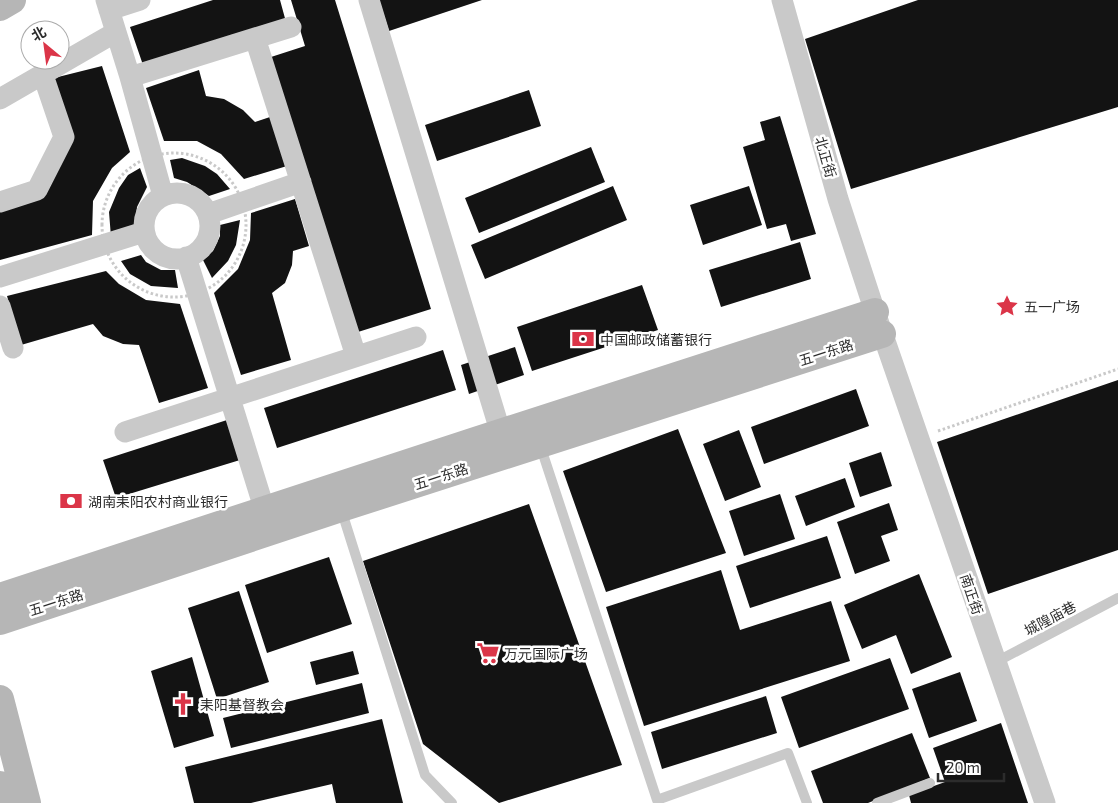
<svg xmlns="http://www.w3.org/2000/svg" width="1118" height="803" font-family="'Exo 2','Noto Sans SC',sans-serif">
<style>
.building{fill:#131313}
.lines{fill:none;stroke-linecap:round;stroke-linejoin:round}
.path{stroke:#c9c9c9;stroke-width:3;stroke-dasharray:2.5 2.5;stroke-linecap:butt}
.lane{stroke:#c9c9c9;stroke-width:10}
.street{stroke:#c9c9c9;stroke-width:21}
.secondary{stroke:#b6b6b6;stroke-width:28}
.labels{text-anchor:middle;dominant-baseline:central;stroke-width:5;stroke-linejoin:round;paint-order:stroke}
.street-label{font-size:14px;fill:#2c2c2c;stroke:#fff}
.poi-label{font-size:14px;fill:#2c2c2c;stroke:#fff;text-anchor:start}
</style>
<rect width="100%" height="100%" fill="#fff"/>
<!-- building -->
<path class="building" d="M213,0h67l6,22 -143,43 -13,-38z
M291,0h44l96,309 -73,23 -87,-275 34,-11z
M379,0h103l-93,31z
M918,0h200v107l-267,82 -46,-150z
M102,66l28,86 -18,16 -19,33 -1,34 -92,25v-51l58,-45 -4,-86z
M199,70l7,26 18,3 19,11 12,12 15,-5 17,49 -43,13 -23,-25 -24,-13h-33l-18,-53z
M529,90l12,36 -104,35 -12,-36z
M780,116l36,118 -25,7 -5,-17 -19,5 -24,-82 22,-7 -5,-18z
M591,147l14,35 -126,51 -14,-35z
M182,158l23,8 12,8 13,15 -21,7 -22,-14 -13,-4 -4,-18z
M140,168l7,19 -10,20 -2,18 -24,12 -2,-25 10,-24 9,-13z
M613,186l14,34 -142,59 -14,-34z
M749,186l13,39 -59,20 -13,-40z
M295,199l14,47 -16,5 -1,14 -7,18 -13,10 19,67 -50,15 -27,-82 24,-24 12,-29 1,-27z
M240,220l-4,25 -8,16 -16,17 -9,-18 10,-9 7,-15v-11z
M800,242l11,37 -90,28 -12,-37z
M141,255l5,7 15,8h14l3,18 -27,-2 -21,-12 -9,-13z
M106,271l13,13 27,16 34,4 28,84 -49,15 -20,-58 -16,-1 -20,-8 -10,-12 -72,21 -14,-49z
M642,285l16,45 -126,41 -15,-44z
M515,347l9,28 -55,19 -8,-29z
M443,350l13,40 -179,58 -13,-40z
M1118,380v170l-130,44 -51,-152z
M856,389l13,37 -105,38 -13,-37z
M227,420l13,40 -124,38 -13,-38z
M678,429l48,124 -120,39 -43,-121z
M739,430l22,57 -36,14 -22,-57z
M881,452l11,34 -32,11 -11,-34z
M845,478l10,29 -49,19 -11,-30z
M780,494l15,45 -51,17 -15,-45z
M889,503l9,27 -17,6 9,25 -35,13 -18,-52z
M529,504l93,261 -123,38 -76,-59 -60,-183z
M827,536l14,42 -91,30 -14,-42z
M329,557l23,67 -85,29 -22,-68z
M721,570l19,60 91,-29 19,60 -206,65 -38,-119z
M919,574l33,83 -41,17 -15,-39 -34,14 -18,-44z
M239,591l30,91 -52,17 -29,-91z
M353,651l6,23 -43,11 -6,-23z
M192,657l22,79 -40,12 -23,-77z
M890,658l19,51 -110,39 -18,-51z
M960,672l17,49 -48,17 -17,-49z
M362,683l7,30 -138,35 -8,-30z
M766,696l11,37 -115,36 -11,-37z
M382,719l21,84h-67l-4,-19 -81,19h-57l-9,-36z
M1001,723l27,80h-117l-2,-8 36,-13 -12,-34z
M912,733l18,45 -62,25h-45l-12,-32z"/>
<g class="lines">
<!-- path -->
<path class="path" d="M102 225a72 72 0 1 1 144 0a72 72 0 1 1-144 0Z
M938,431l180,-62"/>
<!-- lane -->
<path class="lane" d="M540,445l117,355 131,-47 19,50
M341,509l84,266 27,28
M996,662l122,-64
M877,803l53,-20"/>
<!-- street -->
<path class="street" d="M106,0l24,77 33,119
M369,0l136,447
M782,0l56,199 37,113 170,491
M109,10l31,-10
M255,38l101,318
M130,77l161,-50
M0,99l116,-67
M144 226a33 33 0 1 1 66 0a33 33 0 1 1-66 0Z
M0,202l37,-12 27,-53 -21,-62
M208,214l93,-32
M186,257l83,267
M0,277l144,-45
M0,306l13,42
M125,432l291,-95"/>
<!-- secondary -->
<path class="secondary" d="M0,7l12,-7
M0,597l475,-156 400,-129
M0,621l341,-113 541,-174
M0,699l27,104
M0,785l5,18"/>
</g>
<!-- icons -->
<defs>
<symbol id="sight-bare" viewBox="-9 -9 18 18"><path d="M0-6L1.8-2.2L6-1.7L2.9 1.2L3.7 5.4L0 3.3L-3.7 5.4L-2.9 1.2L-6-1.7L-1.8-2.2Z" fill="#db3548" stroke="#fff" stroke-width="2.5" paint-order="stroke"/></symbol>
<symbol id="bank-bare" viewBox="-9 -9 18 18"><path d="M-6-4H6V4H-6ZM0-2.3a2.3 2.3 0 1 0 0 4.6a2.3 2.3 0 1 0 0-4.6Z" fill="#db3548" stroke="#fff" stroke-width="2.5" paint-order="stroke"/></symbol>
<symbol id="supermarket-bare" viewBox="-9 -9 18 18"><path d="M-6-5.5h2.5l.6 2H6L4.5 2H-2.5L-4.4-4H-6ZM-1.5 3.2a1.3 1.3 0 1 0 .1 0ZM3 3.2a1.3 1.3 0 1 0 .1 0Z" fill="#db3548" stroke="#fff" stroke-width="2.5" paint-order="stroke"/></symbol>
<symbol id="church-bare" viewBox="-9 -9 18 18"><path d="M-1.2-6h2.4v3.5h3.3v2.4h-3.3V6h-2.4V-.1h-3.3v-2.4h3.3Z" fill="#db3548" stroke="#fff" stroke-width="2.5" paint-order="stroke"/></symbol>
</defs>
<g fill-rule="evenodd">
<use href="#sight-bare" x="991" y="290" width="32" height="32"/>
<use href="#bank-bare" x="567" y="323" width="32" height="32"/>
<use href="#bank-bare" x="55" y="485" width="32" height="32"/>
<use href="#supermarket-bare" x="472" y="637" width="32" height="32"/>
<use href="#church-bare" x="167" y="688" width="32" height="32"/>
</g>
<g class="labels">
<!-- street labels -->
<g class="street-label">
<text transform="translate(826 157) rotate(74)">北正街</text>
<text transform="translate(826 352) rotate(-18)">五一东路</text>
<text transform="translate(441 476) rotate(-18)">五一东路</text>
<text transform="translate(972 594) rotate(71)">南正街</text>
<text transform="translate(56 602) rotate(-18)">五一东路</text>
<text transform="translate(1050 618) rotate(-28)">城隍庙巷</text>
</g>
<!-- poi labels -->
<g class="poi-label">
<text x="1024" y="306">五一广场</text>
<text x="600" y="339">中国邮政储蓄银行</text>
<text x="88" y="501">湖南耒阳农村商业银行</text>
<text x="504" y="653">万元国际广场</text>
<text x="200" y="704">耒阳基督教会</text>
</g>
</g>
<!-- north arrow -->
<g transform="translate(45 45) rotate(331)"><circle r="24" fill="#ffffff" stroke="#ababab"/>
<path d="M0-4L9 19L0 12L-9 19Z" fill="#db3548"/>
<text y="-8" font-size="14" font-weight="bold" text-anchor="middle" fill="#2c2c2c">北</text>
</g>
<!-- scale -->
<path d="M938 773v8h66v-8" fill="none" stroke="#2c2c2c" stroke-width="2.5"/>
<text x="946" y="773" font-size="15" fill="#2c2c2c" stroke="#ffffff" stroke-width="4" paint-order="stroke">20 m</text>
</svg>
